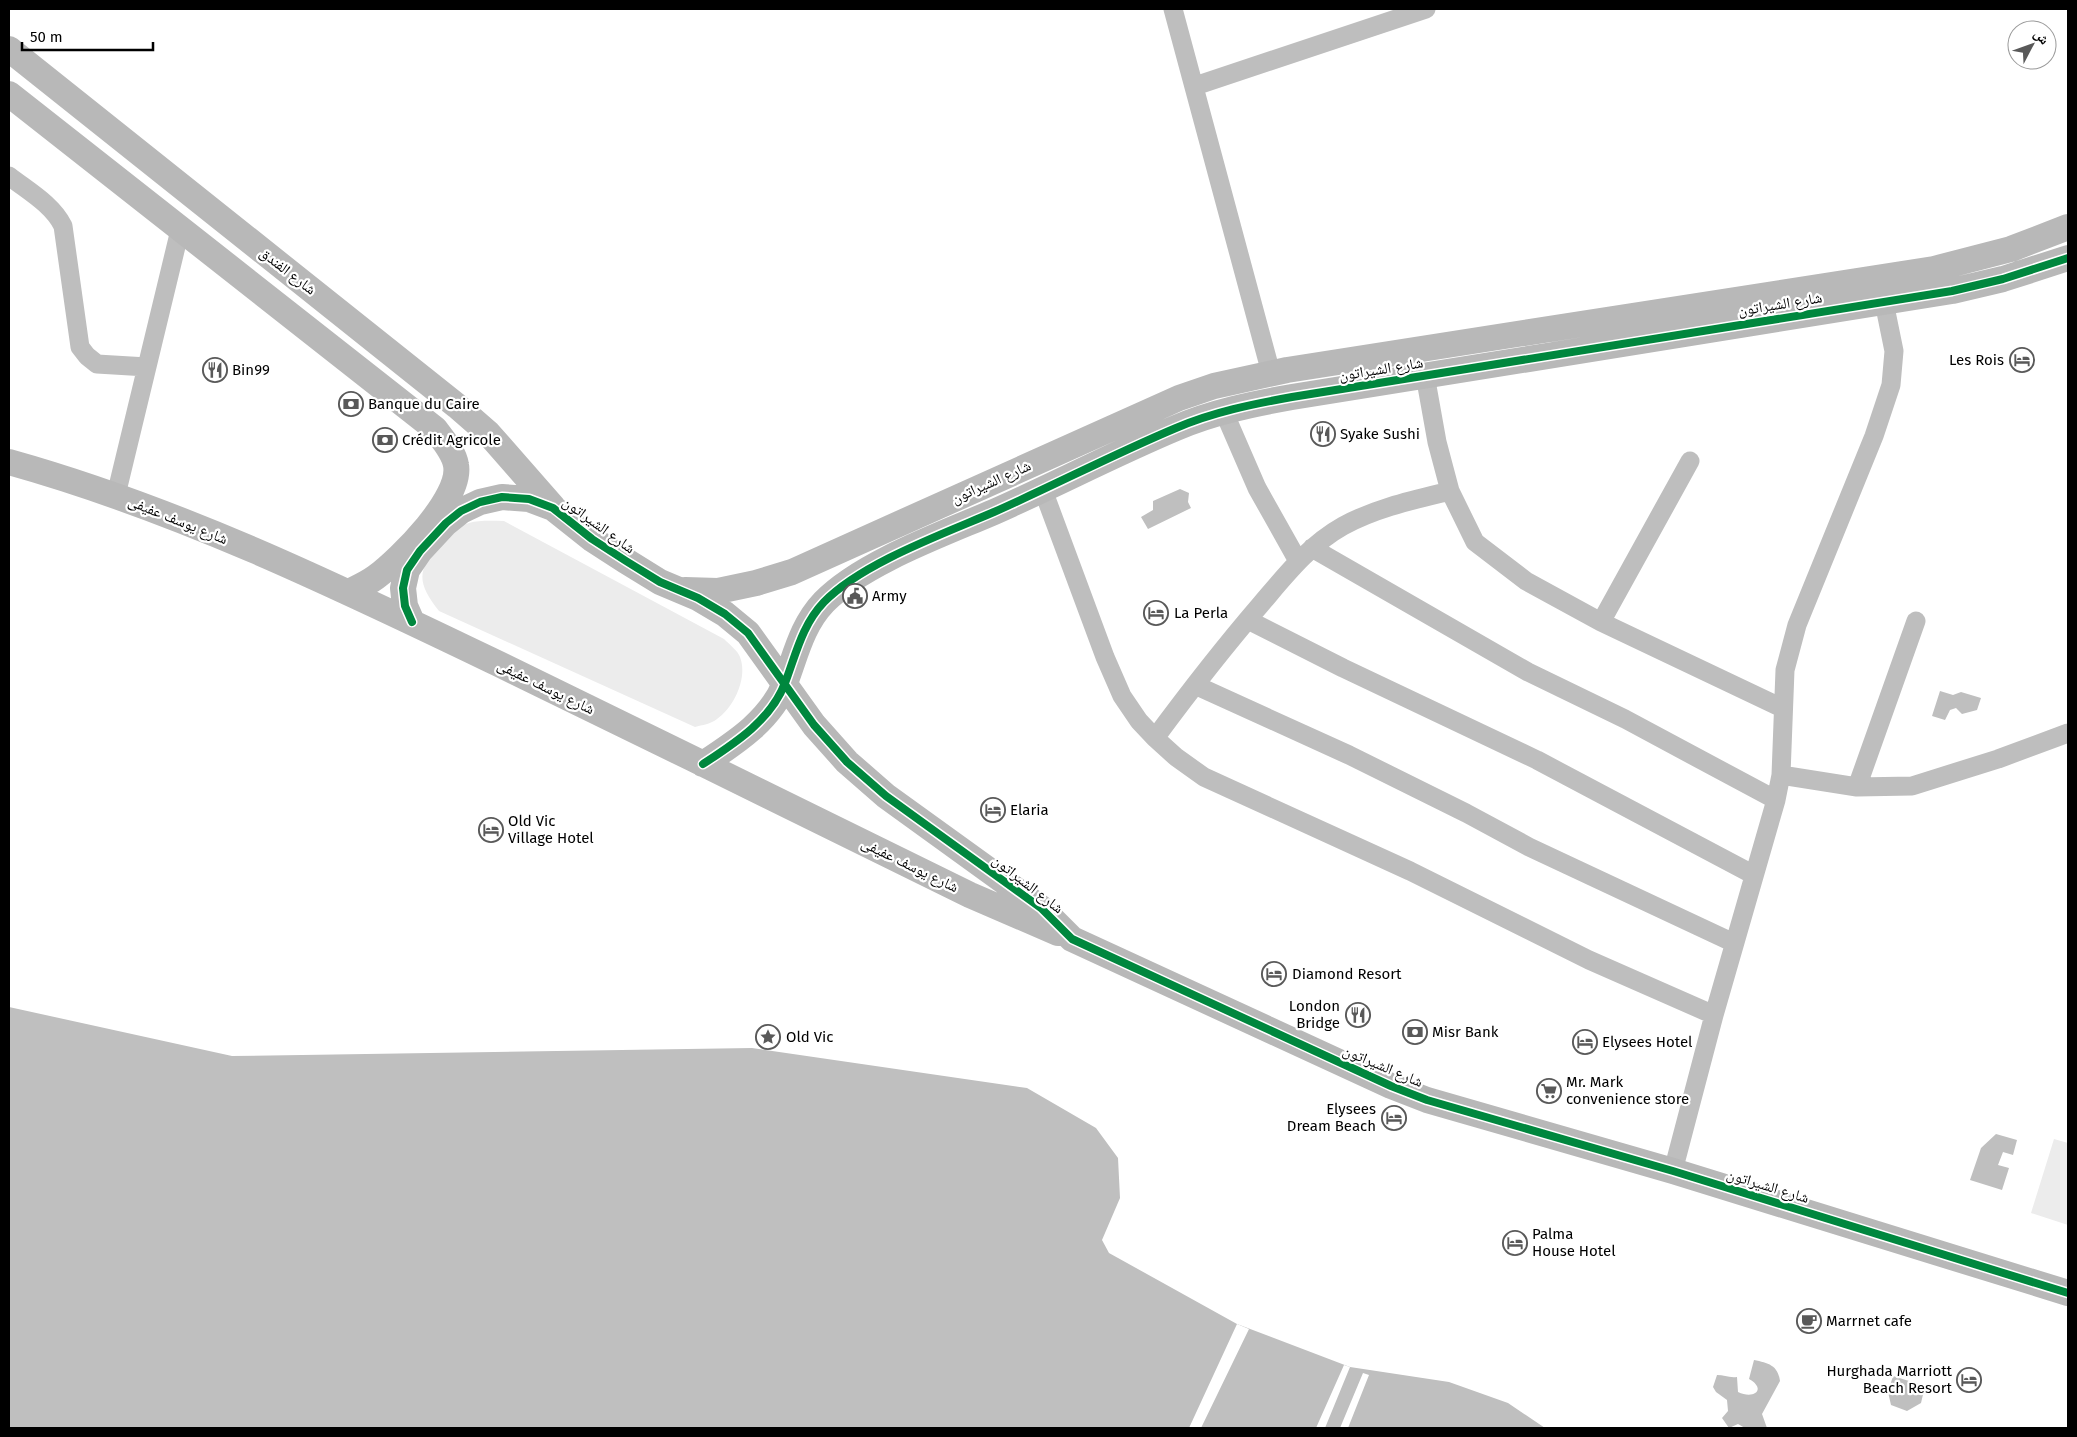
<svg xmlns="http://www.w3.org/2000/svg" width="2077" height="1437" font-family="'Fira Sans','Noto Naskh Arabic',sans-serif">
<style>
.green{fill:#ececec}
.water{fill:#bfbfbf}
.pier{fill:#fff}
.lines{fill:none;stroke-linecap:round;stroke-linejoin:round}
.street{stroke:#bebebe;stroke-width:19}
.secondary{stroke:#b8b8b8;stroke-width:26}
.cycleway-casing{stroke:#fff;stroke-width:11}
.cycleway{stroke:#00873e;stroke-width:8}
.labels{text-anchor:middle;dominant-baseline:central;stroke-width:4.5;stroke-linejoin:round;paint-order:stroke}
.street-label{font-size:15px;fill:#000;stroke:#fff}
.poi-label{font-size:15px;fill:#000;stroke:#fff;text-anchor:start}
</style>
<rect width="100%" height="100%" fill="#fff"/>
<!-- green -->
<path class="green" d="M504,521l220,118c5,5 14,12 16,18 8,21 -6,50 -23,62 -6,5 -15,6 -22,8l-256,-116c-22,-28 -23,-41 2,-67 7,-9 16,-18 28,-21 10,-3 24,-2 35,-2z
M2054,1139l14,4v82l-37,-12z"/>
<!-- water -->
<path class="water" d="M1180,489l9,4 -1,9 3,6 -43,21 -7,-12 12,-7v-9z
M1940,691l13,4 8,-3 20,6 -4,12 -15,4 -6,-6 -6,2 -5,10 -13,-4z
M9,1007l223,49 520,-8 275,40 69,40 22,30 2,40 -18,42 7,13 128,71 113,43 99,15 59,21 37,25h-1536z
M1996,1134l21,6 -4,15 -10,-3 -5,13 11,3 -7,22 -32,-10 11,-32z
M1754,1360c14,3 24,5 26,21l-18,33 5,14h-22l-7,-4 -9,4 -7,-10 6,-7 -1,-11 -11,-8 -3,-5 4,-12c7,0 12,3 20,2l1,15c16,8 29,-3 11,-13z
M1893,1376l32,10 -4,17 -14,8 -16,-6 -3,-13z"/>
<!-- pier -->
<path class="pier" d="M1237,1324l12,5 -48,99h-12z
M1344,1365l6,2 -25,61h-9z
M1363,1373l6,2 -21,53h-8z"/>
<g class="lines">
<!-- street -->
<path class="street" d="M1173,9l98,364
M1195,86l231,-77
M9,176c19,15 43,28 54,50l17,121 7,9 10,8 50,3
M1425,375l12,67 13,49 25,51 51,39 75,41 181,86
M1224,412l33,76 41,73
M1043,490l62,167 17,39 17,25 16,17 21,19 28,20 206,94 179,89 125,55
M116,495l64,-265
M1312,548l216,124 97,47 151,81
M1248,620l95,48 194,92 217,115
M1601,622l89,-161
M1195,685l154,70 117,58 63,34 205,96
M1155,738c34,-46 69,-91 106,-134 24,-28 48,-59 82,-78 33,-18 70,-26 107,-35
M1781,775l76,12 55,-1 86,-27 70,-26
M1857,787l59,-166
M1673,1171l41,-156 62,-215 5,-25 4,-105 12,-45 77,-189 17,-51 3,-34 -10,-49"/>
<!-- secondary -->
<path class="secondary" d="M9,49l448,357 31,27 65,74
M9,94l426,335c8,11 19,23 21,36 6,33 -56,94 -80,112 -8,6 -19,11 -27,15
M9,462c172,48 334,127 494,204 156,76 311,152 467,229l88,38
M685,590l33,1 38,-8 36,-11 387,-174 35,-12 73,-16 647,-101 77,-20 57,-22
M412,622l-7,-16 -2,-18 4,-18 13,-19 26,-28 15,-12 19,-9 22,-5 27,2 24,9 39,31 34,22 34,21 38,16 27,16 23,19 66,92 33,37 39,34 155,112 31,31 319,147 36,14 246,71 395,122
M703,764c32,-21 68,-44 82,-81 11,-29 17,-58 39,-81 38,-39 119,-68 170,-90 61,-27 120,-58 182,-84 37,-16 77,-24 116,-31l660,-106 51,-12 65,-21"/>
<defs>
<path id="cycleway" d="M412,622l-7,-16 -2,-18 4,-18 13,-19 26,-28 15,-12 19,-9 22,-5 27,2 24,9 39,31 34,22 34,21 38,16 27,16 23,19 66,92 33,37 39,34 155,112 31,31 319,147 36,14 246,71 395,122
M703,764c32,-21 68,-44 82,-81 11,-29 17,-58 39,-81 38,-39 119,-68 170,-90 61,-27 120,-58 182,-84 37,-16 77,-24 116,-31l660,-106 51,-12 65,-21"/>
</defs>
<!-- cycleway casing -->
<use href="#cycleway" class="cycleway-casing"/>
<!-- cycleway -->
<use href="#cycleway" class="cycleway"/>
</g>
<!-- icons -->
<defs>
<symbol id="hotel-ring" viewBox="-11 -11 22 22"><circle r="9.5" fill="#fff" stroke="#595959" stroke-width="1.5"/><path d="M-6-4.5h1.5V1H6V5H4.5V3h-9V5H-6ZM-4 0a1.8 1.8 0 1 1 3.6 0ZM.5 0V-2.5h3Q6-2.5 6 0Z" fill="#595959"/></symbol>
<symbol id="restaurant-ring" viewBox="-11 -11 22 22"><circle r="9.5" fill="#fff" stroke="#595959" stroke-width="1.5"/><path d="M-5-6h1v4h1v-4h1v4h1v-4h1v5L-1.5 .5V6h-2V.5L-5-1ZM5-6V6H3V1.5H1.5Q1.5-4 5-6Z" fill="#595959"/></symbol>
<symbol id="bank-ring" viewBox="-11 -11 22 22"><circle r="9.5" fill="#fff" stroke="#595959" stroke-width="1.5"/><path d="M-6-4H6V4H-6ZM0-2.3a2.3 2.3 0 1 0 0 4.6a2.3 2.3 0 1 0 0-4.6Z" fill="#595959"/></symbol>
<symbol id="civic-ring" viewBox="-11 -11 22 22"><circle r="9.5" fill="#fff" stroke="#595959" stroke-width="1.5"/><path d="M-.6-6.5H3V-4.5H.6V-3L4-1V1h2V6H-6V1h2V-1L-.6-3ZM-1.2 2.5V6h2.4V2.5Z" fill="#595959"/></symbol>
<symbol id="sight-ring" viewBox="-11 -11 22 22"><circle r="9.5" fill="#fff" stroke="#595959" stroke-width="1.5"/><path d="M0-6L1.8-2.2L6-1.7L2.9 1.2L3.7 5.4L0 3.3L-3.7 5.4L-2.9 1.2L-6-1.7L-1.8-2.2Z" fill="#595959"/></symbol>
<symbol id="supermarket-ring" viewBox="-11 -11 22 22"><circle r="9.5" fill="#fff" stroke="#595959" stroke-width="1.5"/><path d="M-6-5.5h2.5l.6 2H6L4.5 2H-2.5L-4.4-4H-6ZM-1.5 3.2a1.3 1.3 0 1 0 .1 0ZM3 3.2a1.3 1.3 0 1 0 .1 0Z" fill="#595959"/></symbol>
<symbol id="cafe-ring" viewBox="-11 -11 22 22"><circle r="9.5" fill="#fff" stroke="#595959" stroke-width="1.5"/><path d="M-5.5-4.5H6V0H3Q3 3.5 0 3.5H-2.5Q-5.5 3.5-5.5 0ZM3-3.2v2h1.7v-2ZM-6 4.5H4V6H-6Z" fill="#595959"/></symbol>
</defs>
<g fill-rule="evenodd">
<use href="#hotel-ring" x="2008" y="346" width="28" height="28"/>
<use href="#restaurant-ring" x="201" y="356" width="28" height="28"/>
<use href="#bank-ring" x="337" y="390" width="28" height="28"/>
<use href="#restaurant-ring" x="1309" y="420" width="28" height="28"/>
<use href="#bank-ring" x="371" y="426" width="28" height="28"/>
<use href="#civic-ring" x="841" y="582" width="28" height="28"/>
<use href="#hotel-ring" x="1142" y="599" width="28" height="28"/>
<use href="#hotel-ring" x="979" y="796" width="28" height="28"/>
<use href="#hotel-ring" x="477" y="816" width="28" height="28"/>
<use href="#hotel-ring" x="1260" y="960" width="28" height="28"/>
<use href="#restaurant-ring" x="1344" y="1001" width="28" height="28"/>
<use href="#bank-ring" x="1401" y="1018" width="28" height="28"/>
<use href="#sight-ring" x="754" y="1023" width="28" height="28"/>
<use href="#hotel-ring" x="1571" y="1028" width="28" height="28"/>
<use href="#supermarket-ring" x="1535" y="1077" width="28" height="28"/>
<use href="#hotel-ring" x="1380" y="1104" width="28" height="28"/>
<use href="#hotel-ring" x="1501" y="1229" width="28" height="28"/>
<use href="#cafe-ring" x="1795" y="1307" width="28" height="28"/>
<use href="#hotel-ring" x="1955" y="1366" width="28" height="28"/>
</g>
<g class="labels">
<!-- street labels -->
<g class="street-label">
<text transform="translate(288 271) rotate(38)">شارع الفندق</text>
<text transform="translate(1780 304) rotate(-9)">شارع الشيراتون</text>
<text transform="translate(1381 369) rotate(-9)">شارع الشيراتون</text>
<text transform="translate(991 482) rotate(-24)">شارع الشيراتون</text>
<text transform="translate(178 520) rotate(22)">شارع يوسف عفيفى</text>
<text transform="translate(599 525) rotate(36)">شارع الشيراتون</text>
<text transform="translate(546 687) rotate(26)">شارع يوسف عفيفى</text>
<text transform="translate(910 865) rotate(26)">شارع يوسف عفيفى</text>
<text transform="translate(1028 884) rotate(38)">شارع الشيراتون</text>
<text transform="translate(1383 1066) rotate(23)">شارع الشيراتون</text>
<text transform="translate(1768 1186) rotate(17)">شارع الشيراتون</text>
</g>
<!-- poi labels -->
<g class="poi-label">
<text x="2004" y="360" text-anchor="end">Les Rois</text>
<text x="232" y="370">Bin99</text>
<text x="368" y="404">Banque du Caire</text>
<text x="1340" y="434">Syake Sushi</text>
<text x="402" y="440">Crédit Agricole</text>
<text x="872" y="596">Army</text>
<text x="1174" y="613">La Perla</text>
<text x="1010" y="810">Elaria</text>
<text x="508" y="821">Old Vic<tspan x="508" dy="17">Village Hotel</tspan></text>
<text x="1292" y="974">Diamond Resort</text>
<text x="1340" y="1006" text-anchor="end">London<tspan x="1340" dy="17">Bridge</tspan></text>
<text x="1432" y="1032">Misr Bank</text>
<text x="786" y="1037">Old Vic</text>
<text x="1602" y="1042">Elysees Hotel</text>
<text x="1566" y="1082">Mr. Mark<tspan x="1566" dy="17">convenience store</tspan></text>
<text x="1376" y="1109" text-anchor="end">Elysees<tspan x="1376" dy="17">Dream Beach</tspan></text>
<text x="1532" y="1234">Palma<tspan x="1532" dy="17">House Hotel</tspan></text>
<text x="1826" y="1321">Marrnet cafe</text>
<text x="1952" y="1371" text-anchor="end">Hurghada Marriott<tspan x="1952" dy="17">Beach Resort</tspan></text>
</g>
</g>
<!-- border -->
<rect width="2077" height="1437" fill="none" stroke="#000000" stroke-width="20"/>
<!-- north arrow -->
<g transform="translate(2032 45) rotate(49)"><circle r="24" fill="#ffffff" stroke="#999999"/>
<path d="M0-4L9 19L0 12L-9 19Z" fill="#595959"/>
<text y="-8" font-size="14" font-weight="bold" text-anchor="middle" fill="#000000">ش</text>
</g>
<!-- scale -->
<path d="M22 42v8h131v-8" fill="none" stroke="#000000" stroke-width="2.5"/>
<text x="30" y="42" font-size="15" fill="#000000" stroke="#ffffff" stroke-width="4" paint-order="stroke">50 m</text>
</svg>
